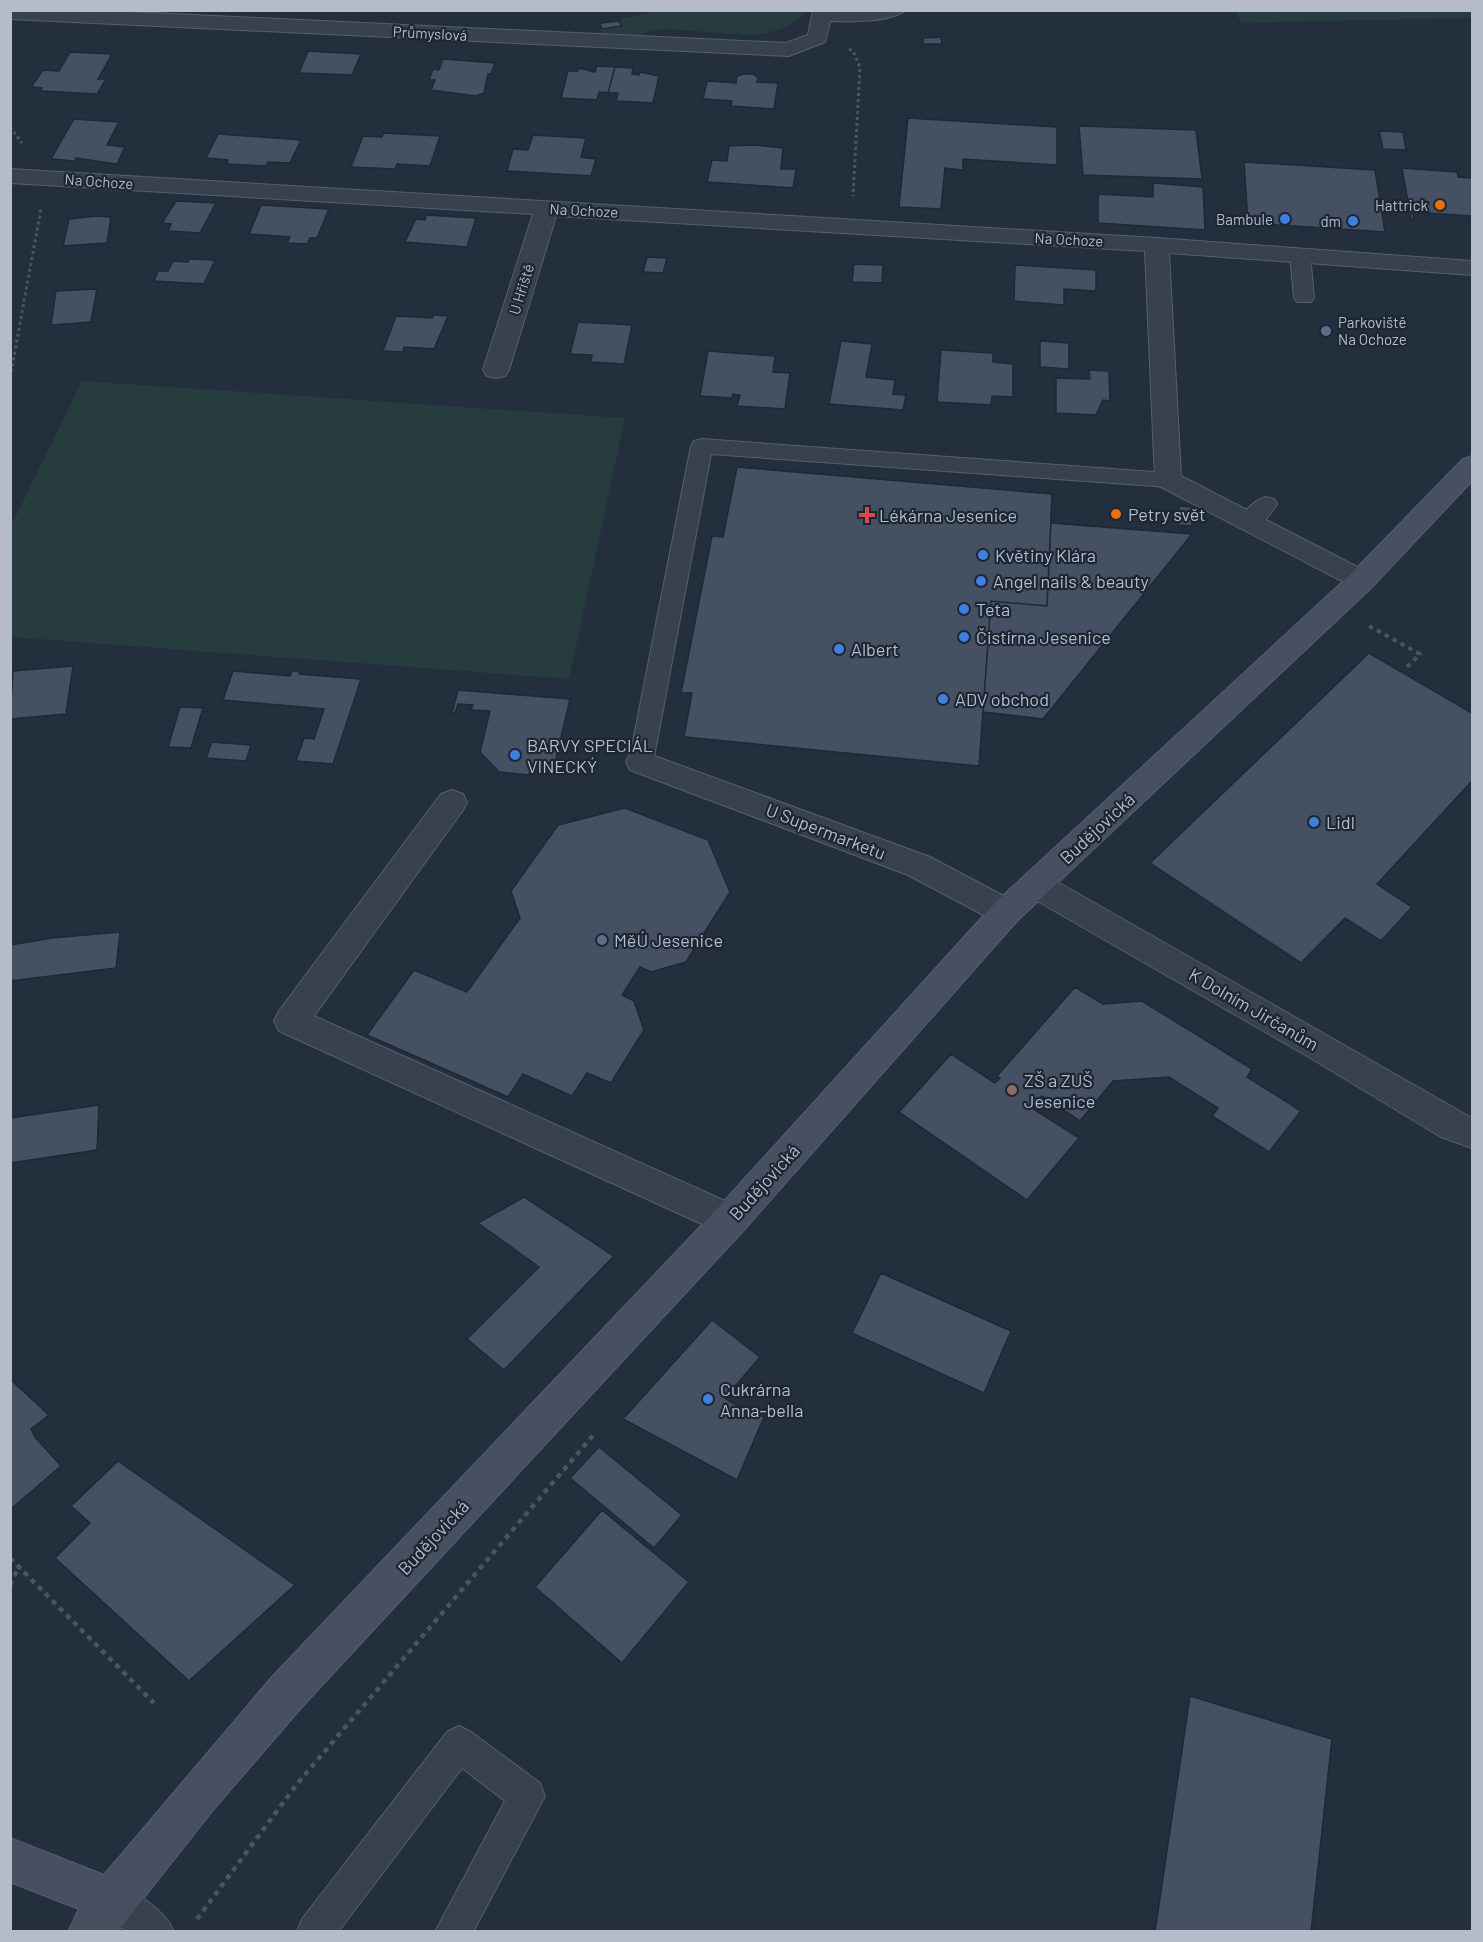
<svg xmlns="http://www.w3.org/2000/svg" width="1483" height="1942" font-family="Barlow,sans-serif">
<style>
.green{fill:#263c3f}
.building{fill:#455162;stroke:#1f2835;stroke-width:1.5}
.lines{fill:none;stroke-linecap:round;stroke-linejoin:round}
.service-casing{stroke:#565f6c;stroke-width:2}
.minor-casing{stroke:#565f6c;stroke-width:2}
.secondary-casing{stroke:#565f6c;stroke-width:2}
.path-far2{stroke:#44595c;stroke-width:3;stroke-dasharray:3 3;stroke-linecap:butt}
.path-far1{stroke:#44595c;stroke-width:4;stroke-dasharray:4.5 4.5;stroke-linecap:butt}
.path{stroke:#44595c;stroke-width:4.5;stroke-dasharray:5 5;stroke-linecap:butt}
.service{fill:#38414e;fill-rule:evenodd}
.minor{fill:#38414e;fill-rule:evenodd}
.secondary{fill:#465061;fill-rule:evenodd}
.food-dot{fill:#e8710a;stroke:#1d2633;stroke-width:2}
.shop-dot{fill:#3f7fe0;stroke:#1d2633;stroke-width:2}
.service-dot{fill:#5c6f8a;stroke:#1d2633;stroke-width:2}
.health-dot{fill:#e0444e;stroke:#1d2633;stroke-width:2}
.education-dot{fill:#8d6e63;stroke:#1d2633;stroke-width:2}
.labels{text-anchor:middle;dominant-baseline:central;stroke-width:4.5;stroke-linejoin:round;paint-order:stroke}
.far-street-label{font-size:15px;fill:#b4bcc9;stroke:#1d2633}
.far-poi-label{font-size:15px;fill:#b4bcc9;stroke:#1d2633;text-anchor:end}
.poi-label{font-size:18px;fill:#b4bcc9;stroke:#1d2633;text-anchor:start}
.street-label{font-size:18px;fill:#b4bcc9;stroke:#1d2633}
</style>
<rect width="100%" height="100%" fill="#242f3e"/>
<!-- green -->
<path class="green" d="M1472,10v8l-231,5 -5,-12z
M658,11h147c-29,41 -104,15 -146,19 -10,1 -18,6 -27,6 -9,1 -19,0 -28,-1l-4,-6 21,-3v-7z
M82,381l543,37 -56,261 -558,-42v-111z"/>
<!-- building -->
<path class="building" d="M619,21l3,5 -20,3 -2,-6z
M941,37l1,7h-19v-6z
M308,51l53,3 -9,21 -53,-2z
M70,52l42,2 -14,25h8l-9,15 -57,-3 2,-3 -11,-1 12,-17 16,1z
M443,59l52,4 -4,11h-3l-4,19 -8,3 -45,-6 4,-10h-6l4,-11 6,1z
M597,66l18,1 -7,26 -9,-1 -2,8 -36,-2 7,-27h10l1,-3 16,4z
M615,67l18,1 -1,6 7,1 1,-3 19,4 -6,27 -37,-2 2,-8h-10z
M744,74h9l5,4 -1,4 21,1 -4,26 -43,-3 1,-5 -29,-2 4,-18 29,2 1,-7z
M908,118l149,9v38l-94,-6v11l-18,-2 -4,41 -42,-2z
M74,119l45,3 -12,23 18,2 -8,17 -41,-6 -1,3 -24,-2z
M1079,126l117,4 6,49 -119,-4z
M1379,131l24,1 3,18 -23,-1z
M383,133l57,3 -10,30 -33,-2 -2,5 -44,-2 12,-31 19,1z
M218,134l83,6 -11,23 -22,-1 -2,4 -39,-2 1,-4 -22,-2z
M533,135l53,3 -5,19 15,2 -5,17 -84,-5 6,-22 15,1z
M756,145l27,3 -2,21h15l-3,19 -86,-6 5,-22 15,1 2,-15z
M1244,162l131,8 10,62 -137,-9z
M1402,168l55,4 1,5 14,1v38l-60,-4 2,7h-3z
M1153,183l50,4 2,43 -107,-7v-29l55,3z
M176,201l40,2 -16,30 -32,-2 3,-7 -9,-1z
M261,205l68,4 -12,29h-7l-3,6 -20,-1 3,-6 -41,-3z
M426,215l50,3 -9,29 -62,-5 11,-23 9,1z
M96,216l15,1 -4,26 -44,3 6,-27z
M647,257l20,1 -4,15 -20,-1z
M189,259l26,1 -11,24 -50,-3 4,-10h10l5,-10 15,1z
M854,264l29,1 -1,18 -30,-1z
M1015,265l81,5v21l-32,-2v16l-50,-4z
M97,289l-6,33 -40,3 5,-34z
M434,315l14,1 -14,33 -30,-2 -1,5 -20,-1 13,-35 36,2z
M578,322l54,3 -8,39 -33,-2 1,-7 -22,-1z
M841,341l31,3 -6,33 29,3 -2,14 13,1 -3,15 -74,-6z
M1040,341l29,2v26l-29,-2z
M941,350l52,3v9l20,2v33l-21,-1 -1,9 -54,-3z
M708,351l67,5 -2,16 17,1 -5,36 -48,-3 3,-11 -7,-1 -1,4 -32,-2z
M1089,370l20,1 1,30 -7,-1 -7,15 -39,-2 -1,4v-39l34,1z
M737,467l315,27 -5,112 -56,-5 -12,165 -295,-29 8,-44h-11l31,-157 11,1z
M1179,506l13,1v19l-14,-1z
M1051,523l141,11 -149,185 -60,-7 8,-111 56,5z
M1369,653l103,60v68l-95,103 35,23 -31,34 -36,-23 -44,45 -151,-100z
M73,666l-7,48 -56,5 3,-48z
M233,671l57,5 2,-5h8l-1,3 62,5 -28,85 -37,-3 8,-23 10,1 10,-30 -101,-9z
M458,690l112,9 -14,60 -28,16 -29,-3 -19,-20 10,-41 -19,-1 2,-5 -15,-1 -3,9h-3z
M180,707l23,1 -12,40 -23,-1z
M212,742l39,3 -5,16 -40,-3z
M625,808l83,32 22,52 -44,70 -35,10 -11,-5 -18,28 12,6 10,29 -33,53 -24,-10 -15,23 -49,-22 -15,23 -141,-62 47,-65 53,22 53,-74 -9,-27 47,-66z
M120,932l-4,36 -106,13v-36l42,-7z
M1075,987l28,17 39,-3 110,68 -5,8 54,34 -32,41 -57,-36 6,-8 -49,-31 -56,4 -33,40 -38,-25 -10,12 47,30 -52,62 -128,-88 52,-58 44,29 5,-5 -3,-2z
M99,1105l-2,45 -87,13v-45z
M524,1197l90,59 -110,114 -37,-31 72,-72 -61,-44z
M881,1273l130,58 -27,62 -132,-60z
M712,1320l48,37 -35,41 9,6 30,13 -27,63 -114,-61z
M10,1379l39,36 -18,14 4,8 26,29 -50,43z
M599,1447l83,68 -28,33 -84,-70z
M118,1461l177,124 -106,96 -134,-123 35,-35 -19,-17z
M602,1510l87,72 -67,81 -87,-76z
M1190,1696l142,43 -21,193h-156z"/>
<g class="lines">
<defs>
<path id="service" d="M822,10h83c-12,13 -70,13 -87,9l-3,-4z
M1300,249l10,6 4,43 -3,4h-14l-3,-4 -4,-43z
M702,439l466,34 8,2 3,5 -3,5 -8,2 -457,-33 -58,308 -3,7 -9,2 -9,-2 -3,-7 62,-316 3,-5z
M1266,497l8,2 3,5c-8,13 -19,28 -36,23l-3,-5c6,-10 16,-22 28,-25z
M459,1726l12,6 69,51 5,13 -72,136h-38l70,-131 -43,-33 -124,164h-41l5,-13 145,-187z
M112,1882c22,9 53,27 62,50 -34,0 -65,5 -80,-32l5,-13z"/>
<path id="minor" d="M10,10h79l697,33 22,-8 5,-25h20l-8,32 -36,14 -779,-37z
M10,169l1147,69 315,23v14l-303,-22 12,223 190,98 4,7 -4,7 -10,3 -202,-105 -4,-6 -10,-229 -589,-35 -47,154 -4,6 -9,2 -9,-2 -4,-6 50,-156 -523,-31z
M641,751l289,106 87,46 5,9 -5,9 -11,4 -11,-4 -87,-46 -278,-105 -4,-8 4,-8z
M452,790l11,4 4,8 -4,8 -149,206 429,193 5,11 -5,11 -13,5 -13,-5 -438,-200 -5,-10 5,-10 162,-217z
M1036,872l11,4 425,242v30l-31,-11 -134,-81 -282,-162 -5,-9 5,-9z"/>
<path id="secondary" d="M1472,456v25l-101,107 -354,333 -274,310 -442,477 -88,102 -96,122h-49l11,-23 -69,-27v-44l94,37 167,-197 446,-469 278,-306 356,-329 112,-115z"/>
</defs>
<!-- service casing -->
<use href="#service" class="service-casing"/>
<!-- minor casing -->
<use href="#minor" class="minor-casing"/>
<!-- secondary casing -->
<use href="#secondary" class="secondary-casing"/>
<!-- path-far2 -->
<path class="path-far2" d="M849,49l4,2 7,16 -7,129
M10,127l12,16
M10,378l31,-169"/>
<!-- path-far1 -->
<path class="path-far1" d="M1369,626l51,28 -16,16"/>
<!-- path -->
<path class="path" d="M10,1558l144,145
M10,1585l9,-19
M197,1919l100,-135 298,-351"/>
<!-- service -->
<use href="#service" class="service"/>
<!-- minor -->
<use href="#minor" class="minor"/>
<!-- secondary -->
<use href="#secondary" class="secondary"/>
</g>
<!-- markers -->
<g class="food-dot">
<circle cx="1440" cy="205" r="6"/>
<circle cx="1116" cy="514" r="6"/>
</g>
<g class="shop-dot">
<circle cx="1285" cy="219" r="6"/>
<circle cx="1353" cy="221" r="6"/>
<circle cx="983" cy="555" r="6"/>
<circle cx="981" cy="581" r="6"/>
<circle cx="964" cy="609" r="6"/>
<circle cx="964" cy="637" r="6"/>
<circle cx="839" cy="649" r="6"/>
<circle cx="943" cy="699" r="6"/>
<circle cx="515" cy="755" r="6"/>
<circle cx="1314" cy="822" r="6"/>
<circle cx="708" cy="1399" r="6"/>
</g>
<g class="service-dot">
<circle cx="1326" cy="331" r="6"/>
<circle cx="602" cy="940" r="6"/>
</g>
<path class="health-dot" d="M864 506h6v6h6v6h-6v6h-6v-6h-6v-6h6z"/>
<circle class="education-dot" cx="1012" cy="1090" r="6"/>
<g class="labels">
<!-- far-street labels -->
<g class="far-street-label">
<text transform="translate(430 33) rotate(3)">Průmyslová</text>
<text transform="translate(99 181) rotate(4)">Na Ochoze</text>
<text transform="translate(584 210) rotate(3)">Na Ochoze</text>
<text transform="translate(1069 239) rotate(3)">Na Ochoze</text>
<text transform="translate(521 289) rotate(-73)">U Hřiště</text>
</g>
<!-- far-poi labels -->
<g class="far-poi-label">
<text x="1428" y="205">Hattrick</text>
<text x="1273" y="219">Bambule</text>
<text x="1341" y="221">dm</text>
<text x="1338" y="322" text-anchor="start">Parkoviště<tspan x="1338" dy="17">Na Ochoze</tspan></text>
</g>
<!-- poi labels -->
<g class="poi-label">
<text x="1128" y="514">Petry svět</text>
<text x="879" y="515">Lékárna Jesenice</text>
<text x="995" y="555">Květiny Klára</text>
<text x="993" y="581">Angel nails &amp; beauty</text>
<text x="976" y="609">Teta</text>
<text x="976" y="637">Čistírna Jesenice</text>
<text x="851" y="649">Albert</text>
<text x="955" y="699">ADV obchod</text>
<text x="527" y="745">BARVY SPECIÁL<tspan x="527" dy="21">VINECKÝ</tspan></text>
<text x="1326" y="822">Lidl</text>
<text x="614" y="940">MěÚ Jesenice</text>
<text x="1024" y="1080">ZŠ a ZUŠ<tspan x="1024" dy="21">Jesenice</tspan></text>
<text x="720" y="1389">Cukrárna<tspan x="720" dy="21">Anna-bella</tspan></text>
</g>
<!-- street labels -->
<g class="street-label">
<text transform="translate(1097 828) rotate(-43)">Budějovická</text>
<text transform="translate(826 831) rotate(21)">U Supermarketu</text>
<text transform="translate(1254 1009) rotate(30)">K Dolním Jirčanům</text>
<text transform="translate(764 1182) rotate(-48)">Budějovická</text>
<text transform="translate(433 1537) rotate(-47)">Budějovická</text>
</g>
</g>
<!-- border -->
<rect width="1483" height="1942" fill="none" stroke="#b4bcc9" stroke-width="24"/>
</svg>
